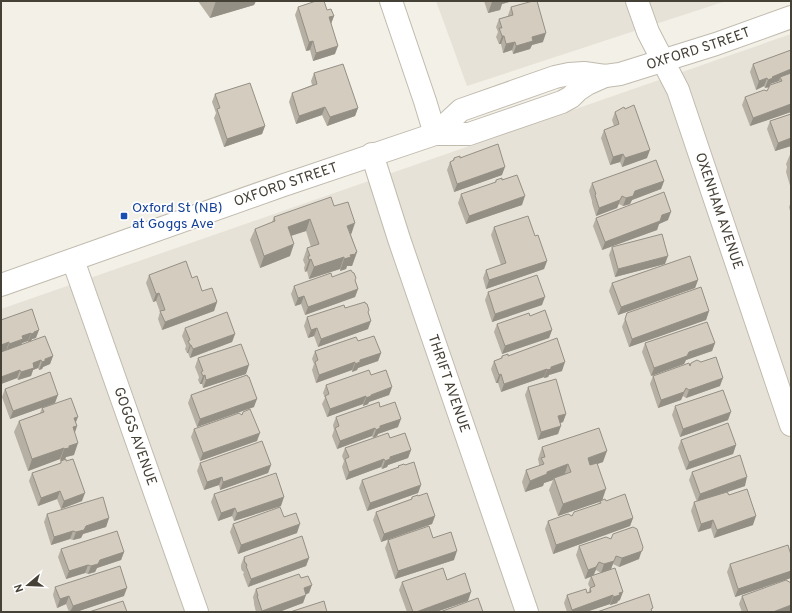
<svg xmlns="http://www.w3.org/2000/svg" width="792" height="613" font-family="Overpass,sans-serif">
<style>
.residential{fill:#e7e2d7}
.lines{fill:none;stroke-linecap:round;stroke-linejoin:round}
.minor-casing{stroke:#c1bbae;stroke-width:24}
.tertiary-casing{stroke:#c1bbae;stroke-width:24}
.minor{stroke:#fff;stroke-width:22}
.tertiary{stroke:#fff;stroke-width:22}
.wall{fill:#b6afa3;fill-rule:evenodd}
.shaded-wall{fill:#948f85}
.building{fill:#d4ccbe;stroke:#948f85}
.transit-dot{fill:#1a4fb4;stroke:#fff;stroke-width:1.5}
.labels{text-anchor:middle;dominant-baseline:central;stroke-width:3.5;stroke-linejoin:round;paint-order:stroke}
.street-label{font-size:14px;fill:#464137;stroke:#fff}
.transit-label{font-size:14px;fill:#164399;stroke:#fff;text-anchor:start}
</style>
<rect width="100%" height="100%" fill="#f3f0e8"/>
<!-- residential -->
<path class="residential" d="M436,1h290l-259,85z
M791,34v578h-790v-303z"/>
<g class="lines">
<defs>
<g id="minor">
<path id="s1" d="M637,1l11,31 30,58 113,335"/>
<path id="s2" d="M372,154l27,85 128,373"/>
<path id="s3" d="M73,260l124,352"/>
</g>
<g id="tertiary">
<path d="M391,1l34,100 10,33"/>
<path id="s4" d="M435,134l26,-24 94,-33 14,-3 15,-1 21,3 15,-2 96,-30 75,-27"/>
<path id="s5" d="M1,285l280,-99 154,-52h34l93,-32 9,-5 7,-7 9,-6 18,-8"/>
</g>
</defs>
<!-- minor casing -->
<use href="#minor" class="minor-casing"/>
<!-- tertiary casing -->
<use href="#tertiary" class="tertiary-casing"/>
<!-- minor -->
<use href="#minor" class="minor"/>
<!-- tertiary -->
<use href="#tertiary" class="tertiary"/>
</g>
<!-- wall -->
<path class="wall" d="M198,1h58l-2,4 -44,13z
M484,1h29l-11,3 -2,6 -12,3z
M298,7l29,3 7,6 -3,7 4,31 -22,7 -3,-11 -4,1 -11,-36z
M511,7l32,35 -11,3 -2,4 -17,5 -1,-4 -9,3 -2,-9h-2l-3,-7 2,-5 -2,-5 3,-8 9,-3v-1z
M791,50v62l-41,14 -8,-21 3,-8 22,-6 2,-4 -4,1 -1,-2 -8,4 -6,-18 3,-8zM779,81v1l-9,3v-1z
M314,73l44,35 -3,8 -28,10 -5,-11 -26,9 -7,-22 3,-9 20,-8 -1,-4z
M215,94l50,32 -3,8 -38,13 -10,-29 2,-5 -4,-11z
M615,112l32,46 -25,9 -2,-5 -10,3 -9,-27 3,-8 10,-4 -2,-6z
M791,114v32l-16,5 -8,-22 3,-8z
M791,152v37l-5,-17 1,-5 -1,-3z
M454,158h6l42,17 -48,17 -7,-22 3,-8 3,-2z
M496,180h6l20,25 -56,19 -8,-21 3,-9 34,-11z
M664,181l-3,8 -29,11 -2,4 -7,2 -4,-2 -2,4 -21,8 -4,-13v-2l-3,-10 3,-8z
M791,202v8l-1,1 -1,-4z
M334,206l17,29 6,17 -5,14h-5l-1,3 -6,2v-2l-31,10 -2,-8 -2,1 -1,-4 1,-3 -2,-5 4,-12 4,-1 -5,-16 -15,5 -1,20 -30,12 -10,-28 5,-11 17,-7 2,-5z
M596,218l72,2 -9,4 -2,6 -55,20 -9,-24z
M494,227l41,9 12,25 -3,8 -58,20 -3,-11 3,-8 15,-5 -10,-30z
M612,247l53,17 -50,13 -6,-22z
M149,275l43,3 10,13 15,11 -3,9 -52,19 -4,-11 2,-7 -4,-11 -3,1 -7,-19z
M332,277l23,3 3,9 -3,8 -50,18 -4,-11 -6,2 -4,-12 3,-8z
M698,280l-3,8 -77,27 -9,-24 3,-8z
M488,292l54,13 -50,17 -7,-22z
M345,308l23,4v17l-50,18 -4,-11 -6,2 -4,-12 3,-9z
M32,309l4,29 -4,1 -1,2 -3,1v-1l-6,2 -1,2 32,11 -3,8 -7,3 -1,2 -3,1 -1,-2 -5,2 -2,6 -13,4 -1,-2 -16,6v-64z
M709,311l-3,9 -77,27 -7,-20 3,-8z
M497,324l55,6 -3,8 -47,16 -8,-22z
M185,328l50,6 -3,8 -42,16 -2,-5h-1l-2,-4 1,-3 -4,-10z
M358,341l23,12 -3,8 -20,7 -1,2 -5,2v-2l-36,13 -4,-13 2,-6 -2,-5 3,-8z
M645,343h70l-3,8 -26,9 -2,4 -33,12 -9,-24z
M502,356h6l54,15 -13,4 -1,2 -4,1v-1l-43,15 -3,-9h-2l-5,-14 3,-8 7,-3z
M198,358l48,16 -43,14 -1,-4h-2l-2,-4 1,-3 -4,-10z
M691,363l29,23 -34,12 -3,-2 -2,4 -23,8 -8,-24 3,-8 37,-11z
M371,375l21,12 -3,8 -20,7 -1,2 -5,2v-2l-36,13 -5,-13 3,-6 -2,-5 3,-8z
M528,387l38,27 -3,8 -3,1 -2,11 -20,6 -13,-45z
M5,389l50,14 -45,16 -8,-22z
M191,395l63,12 -57,20 -9,-24z
M675,406l53,14 -48,17 -8,-22z
M380,407l18,20 -20,7 -1,2 -4,2 -1,-2 -35,13 -5,-13 2,-6 -1,-5 3,-8z
M42,408l34,15 1,3 -2,6 -1,23 -8,2 -1,2 17,42 -21,8 -4,-10 -19,7 -9,-25 3,-8 28,-10 1,-2 -1,-2 -32,12 -14,-39 5,-11 21,-8z
M194,429l63,12 -57,20 -9,-24z
M390,438l21,12 -3,8 -20,7 -1,2 -5,2 -1,-2 -35,13 -4,-13 2,-6 -2,-5 3,-8z
M681,440l55,5 -3,9 -47,16 -8,-22z
M542,447l61,15 -6,2 5,37 -44,15 -9,-26 4,-10 -9,3 -1,3 -18,6 -3,-10 4,-12 13,-4v-2l-1,-5z
M200,463l71,2 -3,8 -48,17 -1,-5 -15,5 -7,-19z
M398,466l23,19 -3,8 -51,18 -8,-23 3,-8 36,-12z
M692,472l53,14 -17,6 1,3 24,30 -39,13 -3,-10 -13,4 -7,-21 3,-9h3l-8,-22z
M214,494l67,12 -47,15 -2,-5 -14,5 -7,-19z
M412,497l23,19 -3,8 -51,18 -8,-22 3,-8 35,-13z
M600,501h6l27,17 -3,8 -77,28 -8,-25 3,-8 24,-5 27,-13z
M47,514l62,4 -3,9 -23,7 -2,4 -8,2 -3,-1 -19,6 -7,-23z
M233,524l64,9 -59,21 -8,-22z
M433,538l21,22 -59,19 -10,-31 3,-8z
M579,546l60,13 -20,8 -6,-3 -2,5 9,31 -2,1 -1,2 -7,2v-1l-24,8h-19l-3,-9 3,-8 20,-2h1l2,-5 -2,-4 3,-8 -6,3 -9,-24zM596,570l5,3 -7,2z
M61,549l63,3 -3,8 -24,8 -2,4 -7,2 -3,-1 -19,6 -8,-22z
M791,555v23l-56,19 -8,-25 3,-8z
M244,557l65,1 -3,8 -58,21 -5,-13 1,-1 -1,-2h-1l-1,-3v-3z
M301,578l8,15 -3,1 -3,9 -24,9h-23l-2,-8v-2l-1,-5 3,-8z
M447,580l21,21 -32,11h-29l-8,-22 3,-8z
M55,587l69,9 -48,16h-7l-3,-8 -9,4 -4,-13z
M742,596l49,16h-49l-3,-8z"/>
<!-- shaded-wall -->
<path class="shaded-wall" d="M216,1h40l-2,4 -44,13z
M494,1h19l-11,3 -2,6 -12,3 4,-11z
M334,16l-3,8 -2,-7z
M546,33l-3,9 -11,3 -2,4 -17,5 3,-8 16,-9z
M502,36h2l-3,8h-2z
M313,41l-3,9 -4,1 3,-9z
M515,42l-3,8 -9,3 3,-9z
M338,46l-3,8 -22,7 3,-8z
M791,69v7l-11,1 -1,4 -9,3v3l-5,1 3,-8 4,-3z
M767,78l-3,8 -8,4 3,-9z
M791,104v8l-41,14 3,-8z
M325,107l-3,8 -26,9 3,-8z
M358,108l-3,8 -28,10 3,-9z
M265,126l-3,8 -38,13 3,-8z
M791,138v8l-16,5 3,-8z
M650,150l-3,8 -25,9 3,-9z
M623,154l-3,8 -10,3 3,-8z
M505,167l-3,8 -48,17 3,-8z
M664,181l-3,8 -29,11 -2,4 -7,2 3,-8 9,-7z
M525,196l-3,9 -56,19 3,-8z
M622,196l-5,12 -21,8 3,-8z
M671,212l-3,8 -9,4 -2,6 -55,20 3,-8 57,-27z
M310,219l-4,12 -22,7 4,-11z
M355,223l-4,12 -4,-9z
M294,244l-4,12 -30,12 4,-12z
M357,252l-5,14h-5l-1,3 -6,2 4,-12 6,-4z
M668,256l-3,8 -50,13 3,-8z
M344,257l-4,12 -31,10 5,-12z
M311,259l-4,12 -2,1 4,-12z
M547,261l-3,8 -58,20 3,-9z
M698,280l-3,8 -77,27 3,-8z
M358,289l-3,8 -50,18 3,-8z
M159,293l-3,8 -3,1 3,-8z
M304,296l-3,8 -6,2 3,-8z
M545,297l-3,8 -50,17 3,-8z
M217,302l-3,9 -52,19 3,-8z
M709,311l-3,9 -77,27 3,-8z
M371,321l-3,8 -50,18 3,-8z
M317,328l-3,8 -6,2 3,-8z
M39,330l-3,8 -4,1 -1,2 -3,1 3,-8 3,-2z
M552,330l-3,8 -47,16 3,-8z
M31,333l-3,8 -6,2 -2,4 -14,5 3,-8 13,-8z
M235,334l-3,8 -42,16 3,-9z
M9,342l-3,9 -5,1v-7z
M715,343l-3,8 -26,9 -2,4 -33,12 3,-8 35,-16z
M190,345h1l-3,8h-1z
M381,353l-3,8 -20,7 -1,2 -5,2 3,-8 5,-4z
M53,356l-3,8 -7,3 -1,2 -3,1 3,-8 3,-3z
M41,360l-3,8 -5,2 -2,6 -13,4 3,-8 12,-9z
M355,362l-3,8 -36,13 3,-8z
M565,362l-3,9 -13,4 -1,2 -4,1 3,-8 4,-3z
M249,365l-3,9 -43,14 3,-8z
M547,369l-3,8 -43,15 3,-8z
M20,370l-3,8 -16,6v-7z
M501,374l-3,9h-2l3,-8z
M205,375l-3,9h-2l3,-8z
M723,378l-3,8 -34,12 3,-8z
M392,387l-3,8 -20,7 -1,2 -5,2 3,-8 5,-3z
M686,388l-5,12 -23,8 3,-8z
M58,395l-3,8 -45,16 3,-8z
M366,396l-3,8 -36,13 3,-8z
M257,399l-3,8 -57,20 3,-8z
M731,412l-3,8 -48,17 3,-8z
M566,414l-3,8 -8,3 3,-9z
M78,417l-4,10 3,-1 -4,12 -4,1 5,-21z
M401,419l-3,8 -20,7 -1,2 -4,2 3,-8 4,-4z
M561,426l-3,8 -20,6 3,-8z
M375,428l-3,8 -35,13 3,-8z
M260,433l-3,8 -57,20 3,-8z
M78,443l-4,12 -8,2 -1,2 -5,2 4,-12 5,-3z
M736,445l-3,9 -47,16 3,-8z
M64,448l-4,11 -32,12 4,-12z
M411,450l-3,8 -20,7 -1,2 -5,2 3,-8 5,-4z
M607,451l-4,11 -20,7 5,-11z
M384,459l-3,8 -35,13 3,-8z
M568,464l-4,12 -10,2 -1,2 -9,3 -1,3 -18,6 5,-11 17,-9z
M271,465l-3,8 -48,17 3,-8z
M222,477l-3,8 -15,5 3,-8z
M747,477l-2,9 -48,16 3,-8z
M421,485l-3,8 -51,18 3,-8z
M606,489l-4,12 -44,15 5,-12z
M60,491l-3,8 -19,7 3,-8z
M85,493l-3,8 -21,8 3,-8z
M284,497l-3,9 -47,15 3,-8z
M235,508l-3,8 -14,5 3,-8z
M435,516l-3,8 -51,18 3,-8z
M756,516l-3,9 -39,13 3,-8z
M109,518l-3,9 -23,7 -2,4 -8,2 3,-8 10,-6z
M633,518l-3,8 -77,28 3,-9z
M713,520l-2,8 -13,4 3,-8z
M300,524l-3,9 -59,21 3,-9z
M73,531l-3,8 -19,6 3,-8z
M643,547l-4,12 -20,8 3,-9z
M457,551l-3,9 -59,19 3,-8z
M124,552l-3,8 -24,8 -2,4 -7,2 3,-8 9,-6z
M616,556l-5,13 -10,4 3,-9z
M309,558l-3,8 -58,21 3,-8z
M599,562l-6,14 -8,3 3,-9z
M88,565l-3,8 -19,6 3,-8z
M791,571v7l-56,19 3,-8z
M312,585l-3,8 -8,3 3,-8z
M127,588l-3,8 -48,16h-6l3,-6z
M471,592l-3,9 -32,11h-20z
M623,592l-3,8 -2,1 -1,2 -7,2 3,-8 6,-4z
M306,595l-3,8 -24,9h-18l1,-1z
M613,595l-3,9 -24,8h-15l1,-2z
M69,596l-3,8 -9,4 3,-9z
M791,605v7h-18z"/>
<!-- building -->
<path class="building" d="M316,1h8l3,9 4,-1 3,7 -5,1 9,29 -22,7 -3,-12 -4,1 -11,-35z
M533,1h4l9,32 -14,4 1,4 -17,5 -1,-4 -9,2 -2,-8h-2l-3,-8h3l-3,-9 14,-4 -2,-8z
M791,50v19l-19,8 1,1 -5,2 -1,-2 -8,3 -6,-17z
M343,64l15,44 -28,9 -5,-10 -26,9 -7,-23 25,-9 -3,-11z
M791,73v31l-38,14 -8,-21 19,-7 3,1 3,-6 12,-4 -2,-4z
M250,83l15,43 -38,13 -10,-30 3,-1 -5,-14z
M634,105l16,45 -25,8 -2,-4 -10,3 -9,-27 15,-6 -4,-12 9,-5 1,2z
M791,114v24l-13,5 -8,-22z
M498,144l7,23 -48,17 -7,-22 4,-2v-2l6,-2v2z
M656,160l8,21 -29,10 -2,5 -7,2 -4,-2 -2,4 -21,8 -4,-13 1,-1 -4,-11z
M517,175l8,21 -56,20 -8,-22 35,-12v-2l6,-2v2z
M664,192l7,20 -9,3 -2,6 -55,21 -9,-24z
M331,197l3,9 14,-4 7,21 -8,3 10,26 -2,1 1,1 -6,1 1,2 -7,2v-2l-30,10 -3,-8 -2,1 -1,-4h2l-3,-8 12,-4 -9,-25 -22,8 6,17 -30,12 -9,-27 20,-8 -1,-4z
M528,216l7,20 3,-1 9,26 -58,19 -3,-10 20,-7 -12,-36z
M662,234l6,22 -50,13 -6,-22z
M690,256l8,24 -77,27 -9,-24z
M186,261l6,17 5,-2 5,15 10,-3 5,14 -52,20 -5,-11 5,-1 -6,-17 -3,1 -7,-19z
M351,270l1,2 2,1 2,5 -1,2 3,9 -50,18 -4,-11 -6,2 -4,-12 37,-13 1,4z
M537,275l8,22 -50,17 -7,-22z
M701,287l8,24 -77,28 -7,-20 2,-6z
M365,302v1l2,1 2,6 -1,2 3,9 -50,18 -4,-11 -6,2 -4,-13 37,-12 1,3z
M32,309l7,21 -5,2v1l-3,1v-1l-9,3 1,3 -14,5v-2l-8,3v-25z
M545,310l7,20 -47,16 -8,-22 32,-11 1,3z
M227,312l8,22 -42,15 -2,-4h-1l-2,-4 2,-1 -5,-12z
M707,322l8,21 -26,9 -2,4 -33,12 -9,-25z
M45,336l8,20 -8,3v2l-3,1 -1,-2 -8,3 1,5 -13,4 -1,-2 -19,7v-25z
M374,336l7,17 -21,7v2l-5,2v-2l-36,13 -4,-13 3,-2 -3,-9 41,-14 2,4z
M557,338l8,24 -14,5v2l-4,1v-1l-43,15 -3,-10 -2,1 -5,-14 8,-3v-2l6,-2v2z
M241,344l8,21 -43,15 -1,-5 -2,1 -2,-4 2,-1 -5,-13z
M716,357l7,21 -34,12 -3,-2 -2,4 -23,8 -8,-24 36,-13 1,3 1,-3 6,-3 4,2z
M369,370l2,5 15,-5 6,17 -21,8v1l-5,2v-2l-36,13 -5,-13 4,-2 -3,-9z
M50,372l8,23 -45,16 -8,-22z
M247,375l1,2h1l8,22 -57,20 -9,-24z
M556,379l10,35 -8,2 3,10 -20,6 -13,-45z
M723,390l8,22 -48,17 -8,-23z
M71,398l7,19 -4,1 3,8 -4,1 5,16 -9,3v2l-5,1v-1l-32,11 -13,-38 25,-9 -2,-4z
M379,402l1,5 15,-5 6,17 -21,7v2l-4,2 -1,-2 -35,13 -5,-13 4,-2 -3,-9z
M250,409l10,24 -57,20 -9,-24 45,-16 3,2 1,-3z
M728,423l8,22 -47,17 -8,-22z
M599,428l8,23 -19,7 2,7 7,-2 9,26 -43,15 -9,-26 17,-6 -3,-8 -21,8v2l-17,7 -4,-11 18,-6 -3,-6 4,-1 -3,-10z
M388,433l2,5 15,-5 6,17 -21,7v2l-5,2 -1,-2 -35,13 -4,-13 4,-2 -4,-9z
M262,441l9,24 -48,17 -1,-5 -15,5 -7,-19z
M740,455l7,22 -47,17 -8,-22z
M66,459v2l7,-2 12,34 -21,8 -4,-10 -19,7 -9,-25 29,-10v-2z
M414,462l7,23 -51,18 -8,-23 37,-13 -1,-1 6,-2 1,1z
M276,473l8,24 -47,16 -2,-5 -14,5 -7,-19z
M747,489l9,27 -39,14 -4,-10 -12,4 -7,-22 33,-10 2,3z
M427,493l8,23 -51,18 -8,-22 36,-13v-2l6,-2v1z
M625,494l8,24 -77,27 -8,-24 20,-7 4,2 2,-4 27,-9 -1,-2 5,-2 1,2z
M103,497l6,21 -23,8 -2,4 -8,2 -3,-1 -19,6 -7,-23z
M280,507l4,10 12,-4 4,11 -59,21 -8,-21z
M429,526l4,12 18,-6 6,19 -59,20 -10,-31z
M633,527l4,2 6,18 -1,4 -20,7 -6,-2 -2,5 -10,3 -5,-2 -3,5 -8,3 -9,-24 27,-9 5,2 2,-5z
M117,531l7,21 -24,8 -2,4 -7,2 -3,-1 -19,6 -8,-22z
M302,536l7,22 -58,21 -5,-13h1l-1,-3h-1l-1,-4h1l-1,-2z
M788,545l3,10v16l-53,18 -8,-25z
M120,566l7,22 -54,18 -4,-10 -9,3 -5,-12z
M443,568l4,12 18,-7 6,19 -55,20h-3l-11,-30z
M615,568l8,24 -4,1 1,2 -7,2v-2l-41,15 -5,-15 19,-6 1,4 4,-1 -1,-4 5,-2 -4,-10z
M299,574l2,4 7,-2 4,9 -8,3 2,7 -44,16 -5,-15h1l-2,-7z
M786,580l5,3v22l-18,7h-25l-6,-16z
M649,594l4,14 -2,1 1,3h-55z
M478,598l5,14h-43z
M123,601l4,11h-38z
M324,601l3,11h-37z"/>
<!-- markers -->
<rect class="transit-dot" x="120" y="212" width="8" height="8" rx="2"/>
<g class="labels">
<!-- street labels -->
<g class="street-label">
<text stroke="none"><textPath href="#s4" startOffset="283">OXFORD STREET</textPath></text>
<text stroke="none"><textPath href="#s5" startOffset="302">OXFORD STREET</textPath></text>
<text stroke="none"><textPath href="#s1" startOffset="226">OXENHAM AVENUE</textPath></text>
<text stroke="none"><textPath href="#s2" startOffset="242">THRIFT AVENUE</textPath></text>
<text stroke="none"><textPath href="#s3" startOffset="187">GOGGS AVENUE</textPath></text>
</g>
<!-- transit labels -->
<g class="transit-label">
<text x="132" y="208">Oxford St (NB)<tspan x="132" dy="16">at Goggs Ave</tspan></text>
</g>
</g>
<!-- border -->
<rect width="792" height="613" fill="none" stroke="#464137" stroke-width="4"/>
<!-- north arrow -->
<g transform="translate(28 585) rotate(251)" stroke="#ffffff" stroke-width="3" paint-order="stroke">
<path d="M0-3L7 15L0 10L-7 15Z" fill="#464137"/>
<text y="-6" font-size="11" font-weight="bold" text-anchor="middle" fill="#464137">N</text>
</g>
</svg>
